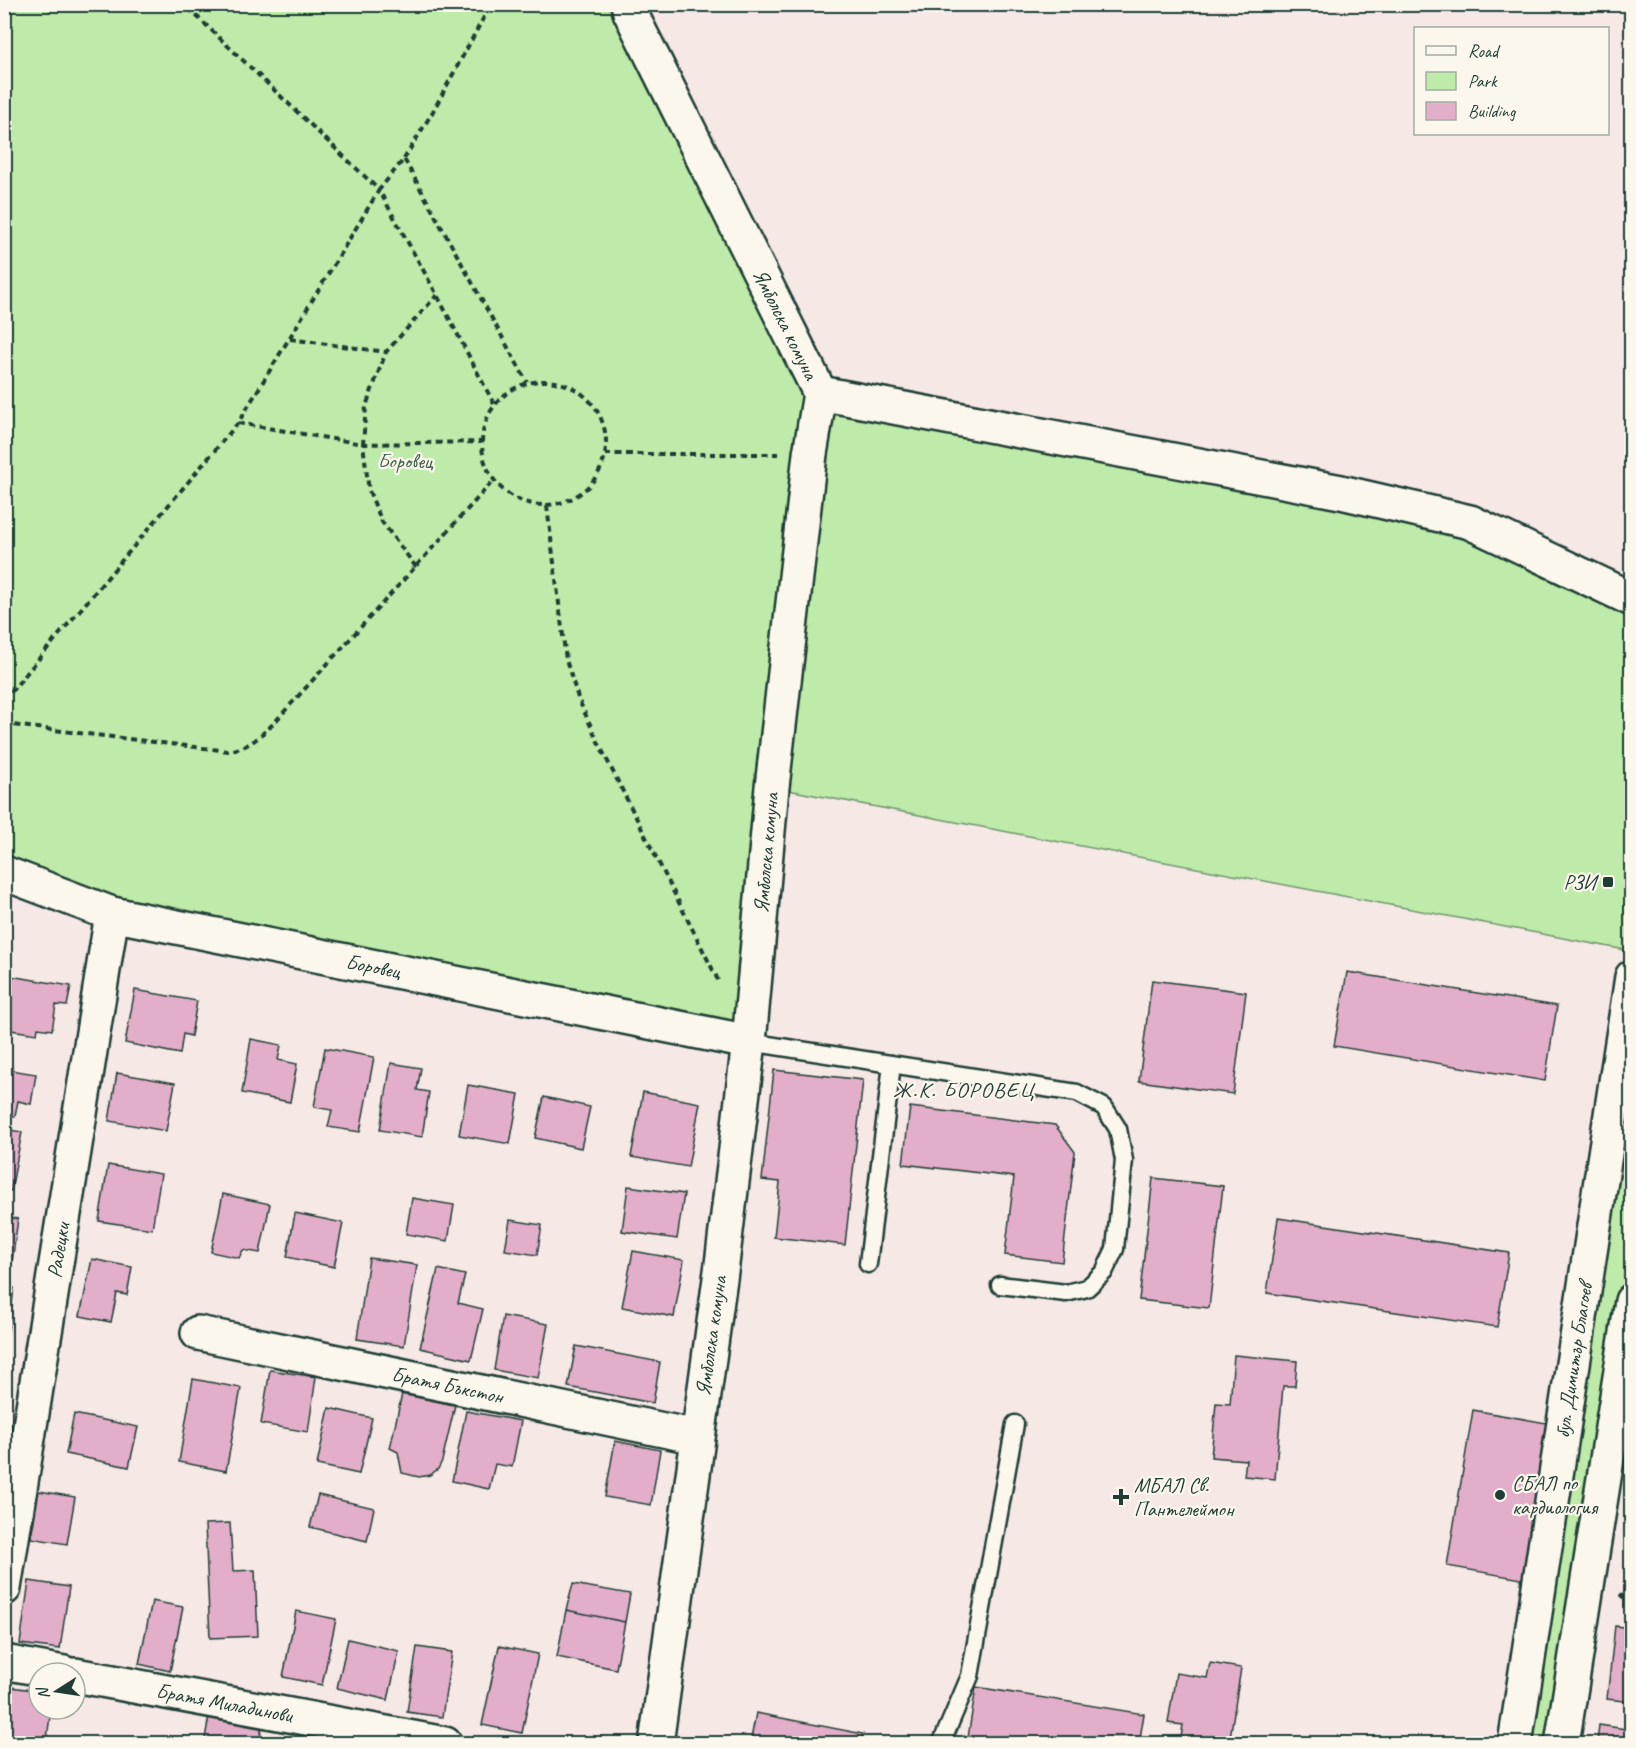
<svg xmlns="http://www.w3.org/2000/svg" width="1636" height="1748" font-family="Caveat,sans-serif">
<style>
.green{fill:#beeba9;stroke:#6e946e;stroke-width:1.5}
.building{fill:#e3aec9;stroke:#1f3d34;stroke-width:1.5}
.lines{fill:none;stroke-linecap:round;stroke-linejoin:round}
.service-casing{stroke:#1f3d34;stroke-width:21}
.minor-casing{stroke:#1f3d34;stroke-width:38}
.secondary-casing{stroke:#1f3d34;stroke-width:38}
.path{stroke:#1f3d34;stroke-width:4;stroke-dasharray:6 4.5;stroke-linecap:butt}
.service{stroke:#fbf7ec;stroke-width:16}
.minor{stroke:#fbf7ec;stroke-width:33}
.secondary{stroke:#fbf7ec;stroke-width:33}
.poi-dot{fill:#1f3d34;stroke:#fbf7ec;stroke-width:2}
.labels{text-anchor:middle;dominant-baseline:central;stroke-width:4.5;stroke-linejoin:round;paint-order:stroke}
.street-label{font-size:21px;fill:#1f3d34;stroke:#fbf7ec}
.park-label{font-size:21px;fill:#3f604b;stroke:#fbf7ec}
.poi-label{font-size:21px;fill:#1f3d34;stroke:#fbf7ec;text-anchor:start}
.neighbourhood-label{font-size:22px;letter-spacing:1.5px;fill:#1f3d34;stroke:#fbf7ec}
</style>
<rect width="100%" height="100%" fill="#f6e8e5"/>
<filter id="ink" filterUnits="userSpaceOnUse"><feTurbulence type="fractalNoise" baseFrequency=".0167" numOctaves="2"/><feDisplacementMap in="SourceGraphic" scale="12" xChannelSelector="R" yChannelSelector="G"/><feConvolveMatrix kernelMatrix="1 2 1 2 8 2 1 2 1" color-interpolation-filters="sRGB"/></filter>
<g filter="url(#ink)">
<!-- green -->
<path class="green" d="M4,5h624l192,388 650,129 161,77v352l-859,-164 -23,255 -744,-169z
M1631,977v324l-69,442 -47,1z"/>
<!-- building -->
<path class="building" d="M1347,972l210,34 -12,75 -211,-35z
M4,975l67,11 -4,20 -11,-1 -4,25 -14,-2 -1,6 -33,-5z
M1152,980l94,12 -13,102 -94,-13z
M135,990l62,11 -6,35 -8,-2 -3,20 -55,-11z
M251,1039l30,6 -3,15 19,4 -7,38 -48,-9z
M325,1048l49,9 -14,75 -32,-5 4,-17 -18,-3z
M391,1063l30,5 -4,22 12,2 -7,45 -42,-7z
M4,1069l32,5 -5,30 -13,-3 -3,15 -11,-1z
M774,1070l89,10 -18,165 -71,-8 6,-55 -18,-2z
M117,1073l58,10 -9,48 -57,-10z
M468,1085l51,9 -9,50 -51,-9z
M643,1092l57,11 -12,64 -57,-10z
M544,1097l46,10 -9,41 -46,-10z
M910,1107l145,18 20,27 -13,110 -57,-7 9,-78 -111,-13z
M4,1129l18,3 -11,59 -7,-2z
M108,1165l53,9 -9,55 -53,-8z
M1153,1178l70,8 -14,122 -70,-8z
M628,1186l56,8 -7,45 -55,-8z
M223,1194l47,10 -10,49 -17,-3 -4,8 -28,-6z
M412,1198l42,7 -6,36 -42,-7z
M295,1213l48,10 -9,44 -47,-10z
M4,1217l14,2 -6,43 -8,-1z
M1278,1218l231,35 -12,74 -230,-34z
M510,1220l32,5 -5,30 -32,-5z
M633,1251l51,9 -10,57 -52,-10z
M369,1258l48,7 -13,81 -47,-7z
M92,1259l40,8 -5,28 -10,-2 -6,29 -31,-6z
M438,1269l27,6 -7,28 25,6 -12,51 -51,-12z
M4,1287l10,1 -4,29 -6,-1z
M4,1316l6,1 -3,19h-3z
M503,1316l45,8 -10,54 -44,-8z
M576,1346l84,16 -7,41 -85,-16z
M1234,1355l63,6 -2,25h-12l-8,93 -31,-3 2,-16 -35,-3 5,-54 14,1z
M270,1370l46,7 -8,55 -47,-8z
M193,1379l48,9 -15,83 -47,-9z
M402,1394l53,11 -13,56 -4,8 -8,6 -11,2 -17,-4 -4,-21 -8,-4z
M329,1408l43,10 -13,56 -42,-9z
M1473,1410l79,14 -25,156 -80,-14z
M466,1411l55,10 -9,46 -17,-3 -6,25 -37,-8z
M74,1414l64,13 -9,40 -63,-13z
M615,1441l45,9 -9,55 -46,-8z
M39,1491l36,6 -8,47 -36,-6z
M318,1495l56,13 -7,33 -57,-14z
M230,1523l3,48 22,-1 3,66 -48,2 -5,-114z
M29,1581l40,6 -9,62 -40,-5z
M573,1584l57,10 -5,28 -59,-12z
M152,1601l31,6 -13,64 -31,-7z
M566,1610l59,12 -9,47 -59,-12z
M296,1611l40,8 -14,66 -39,-8z
M1615,1626l17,2v74l-25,-3z
M348,1639l51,12 -11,49 -51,-12z
M499,1646l39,8 -16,79 -40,-8z
M417,1647l35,5 -10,65 -35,-5z
M1210,1663l31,5 -12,76h-49l3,-19 -15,-2 8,-50 31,5z
M4,1686l35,5v18h12l-4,29 -12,-1 -3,7 -28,-2z
M976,1687l168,27 -5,30h-172z
M756,1713l107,21 -2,10h-111z
M209,1716l53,9 -3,19h-55z
M1599,1725l33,5v14h-35z"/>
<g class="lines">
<defs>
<path id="service" d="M749,1042l328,51 27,14 14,22 6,31 -9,89 -11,23 -17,16 -21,5 -66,-8
M868,1264l24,-200
M941,1744l29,-68 45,-252"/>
<g id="minor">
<path id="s1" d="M628,4l2,8 190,381 -10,61 -38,333 -23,255 -27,222 -66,480"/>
<path d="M820,393l521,99 129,30 162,77"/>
<path id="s2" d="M4,873l108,41 637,128"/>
<path id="s3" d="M198,1333l499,104"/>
<path id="s4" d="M4,1588l108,-674"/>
<path d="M4,1662l60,11"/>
<path id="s5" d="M75,1675l370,69"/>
</g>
<g id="secondary">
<path id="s6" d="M1515,1744l117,-767"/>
<path d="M1562,1744l70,-443"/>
</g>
</defs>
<!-- service casing -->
<use href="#service" class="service-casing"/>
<!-- minor casing -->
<use href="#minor" class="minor-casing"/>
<!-- secondary casing -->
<use href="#secondary" class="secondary-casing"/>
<!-- path -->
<path class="path" d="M404,159l28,-46 59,-109
M290,339l96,13
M482 443a62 62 0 1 1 124 0a62 62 0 1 1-124 0Z
M494,404l-57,-109 -58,-105 25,-31 123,223
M238,423l125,21 118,-2
M605,454h174
M547,506l19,154 12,38 21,46 120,238
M416,567l-34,-45 -13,-31 -6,-47 3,-38 20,-54 51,-57
M4,700l234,-277 141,-233 -195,-186
M4,724l224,27c21,-3 31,-14 45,-27l221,-244
M1620,1594l12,12"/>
<!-- service -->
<use href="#service" class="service"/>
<!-- minor -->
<use href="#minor" class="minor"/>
<!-- secondary -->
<use href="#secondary" class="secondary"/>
</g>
</g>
<!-- markers -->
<g class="poi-dot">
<rect x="1602" y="876" width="12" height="12" rx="3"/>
<circle cx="1500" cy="1495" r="6"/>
<path d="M1118 1488h6v6h6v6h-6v6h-6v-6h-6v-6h6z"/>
</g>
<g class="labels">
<!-- street labels -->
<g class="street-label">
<text stroke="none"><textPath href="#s1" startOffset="357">Ямболска комуна</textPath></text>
<text transform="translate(766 853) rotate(-85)">Ямболска комуна</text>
<text stroke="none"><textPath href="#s2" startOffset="382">Боровец</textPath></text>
<text stroke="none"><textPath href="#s4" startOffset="342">Радецки</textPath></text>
<text transform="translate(711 1336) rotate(-82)">Ямболска комуна</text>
<text stroke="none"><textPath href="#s6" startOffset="388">бул. Димитър Благоев</textPath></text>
<text stroke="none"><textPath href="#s3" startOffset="255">Братя Бъкстон</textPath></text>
<text stroke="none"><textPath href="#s5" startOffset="152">Братя Миладинови</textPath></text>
</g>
<!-- park labels -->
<g class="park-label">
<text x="405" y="461">Боровец</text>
</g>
<!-- poi labels -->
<g class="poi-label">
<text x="1596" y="882" text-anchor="end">РЗИ</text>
<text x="1512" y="1483">СБАЛ по<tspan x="1512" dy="24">кардиология</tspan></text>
<text x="1134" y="1485">МБАЛ Св.<tspan x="1134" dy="24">Пантелеймон</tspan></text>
</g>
<!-- neighbourhood labels -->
<g class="neighbourhood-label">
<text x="964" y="1090">Ж.К. БОРОВЕЦ</text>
</g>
</g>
<!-- margin -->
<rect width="1636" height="1748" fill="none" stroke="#fbf7ec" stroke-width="24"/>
<rect x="12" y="12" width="1612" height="1724" fill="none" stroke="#1f3d34" stroke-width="2" filter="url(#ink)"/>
<!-- legend -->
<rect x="1414" y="27" width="195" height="108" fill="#fbf7ec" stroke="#a3ada2" stroke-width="1.5"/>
<rect x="1426" y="46" width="30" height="9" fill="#fbf7ec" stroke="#a3ada2" stroke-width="1.5"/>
<text x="1468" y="57" font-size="18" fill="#1f3d34">Road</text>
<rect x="1426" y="72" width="30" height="18" fill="#beeba9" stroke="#a3ada2" stroke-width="1.5"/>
<text x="1468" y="87" font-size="18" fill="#1f3d34">Park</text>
<rect x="1426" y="102" width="30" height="18" fill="#e3aec9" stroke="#a3ada2" stroke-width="1.5"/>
<text x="1468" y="117" font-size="18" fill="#1f3d34">Building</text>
<!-- north arrow -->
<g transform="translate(57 1691) rotate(258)"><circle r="28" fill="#fbf7ec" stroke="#a3ada2" stroke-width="1.5"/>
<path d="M0-4.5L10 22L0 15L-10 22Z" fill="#1f3d34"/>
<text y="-9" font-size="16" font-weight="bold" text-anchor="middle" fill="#1f3d34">N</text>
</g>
</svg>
